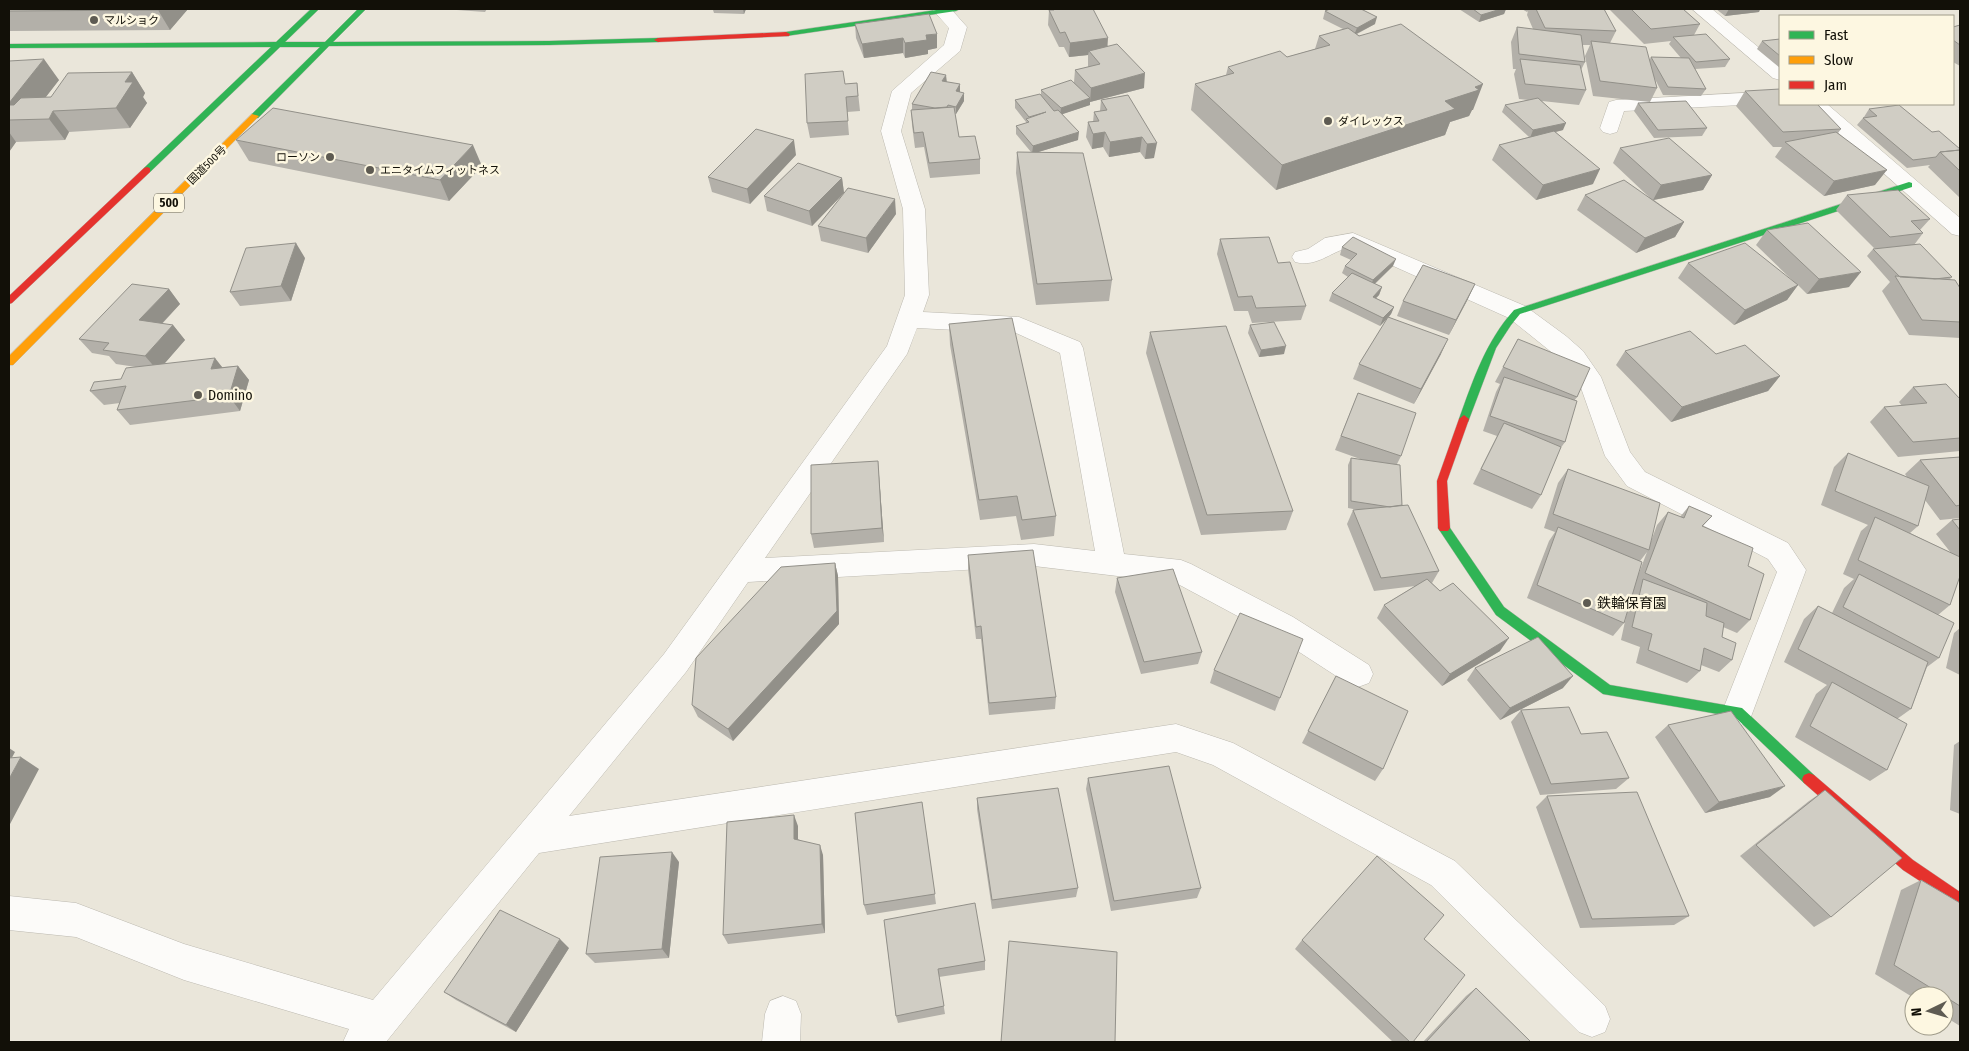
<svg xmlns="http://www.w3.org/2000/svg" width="1969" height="1051" font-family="'Fira Sans Condensed','Noto Sans JP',sans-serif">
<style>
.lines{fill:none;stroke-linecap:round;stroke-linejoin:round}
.street-casing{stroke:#bcb9b0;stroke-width:1}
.fast-casing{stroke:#bcb9b0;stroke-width:1}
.slow-casing{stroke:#bcb9b0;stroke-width:1}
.jam-casing{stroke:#bcb9b0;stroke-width:1}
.street{fill:#fcfbf9;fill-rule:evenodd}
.fast{fill:#30b455;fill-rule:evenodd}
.slow{fill:#ff9f0a;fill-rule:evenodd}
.jam{fill:#e5322d;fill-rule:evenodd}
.wall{fill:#b3b0a9;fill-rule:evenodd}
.shaded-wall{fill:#929089}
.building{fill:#d0cdc4;stroke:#929089}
.poi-dot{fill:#5e5b52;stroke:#fdf7e1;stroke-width:2}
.labels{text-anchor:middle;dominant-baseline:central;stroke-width:5;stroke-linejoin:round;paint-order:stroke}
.far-poi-label{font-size:11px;fill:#121008;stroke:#fdf7e1;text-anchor:start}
.far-street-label{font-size:11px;fill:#121008;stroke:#fdf7e1}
.shield{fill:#fdf7e1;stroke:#585549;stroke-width:1}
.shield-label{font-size:12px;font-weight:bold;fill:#121008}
.poi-label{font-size:14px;fill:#121008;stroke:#fdf7e1;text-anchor:start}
</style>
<rect width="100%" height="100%" fill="#eae6da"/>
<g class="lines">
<defs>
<path id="street" d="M932,9h19l16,18 -7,24 -49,42 -10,38 24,78 4,86 -6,17 96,5 61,25 3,6 41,206 57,6 10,4 102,53 76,48 4,9 -4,9 -11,4 -11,-4 -74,-48 -97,-52 -142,-17 -286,16 -62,90 -117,144 607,-92 57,19 222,118 150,145 5,13 -5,13 -13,5 -13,-5 -148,-147 -218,-120 -37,-13 -637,101 -153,189h-43l6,-13 -165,-49 -108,-43 -67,-7v-34l67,7 108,41 189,56 291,-346 223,-308 18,-51 -2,-86 -22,-78 11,-40 52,-46 5,-17zM917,328l99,5 44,20 35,198 -61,-7 -269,14 142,-204z
M1692,9h20l68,56v15l-7,-2z
M1780,91v12l-156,8 -7,21 -7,2 -7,-2 -3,-4 9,-26 7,-2z
M1806,104h21l133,114v18l-8,-2z
M1353,233l172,73 41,30 17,15 18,26 29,75 15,20 143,71 18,27 -57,152 -11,4 -11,-4 -5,-10 55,-140 -9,-13 -141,-73 -22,-30 -25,-71 -15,-22 -56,-45 -158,-71c-20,4 -34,21 -56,15l-3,-5 3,-5 13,-3 17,-11z
M783,996l13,5 5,13 -1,28h-38l3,-28 5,-13z"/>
<path id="fast" d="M311,9h8l-34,33h40l33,-33h8l-33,33 216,-1 109,-3 4,2 -4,2 -109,3 -220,1 -71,72h-6v-4l68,-67h-40l-130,125h-6v-4l127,-121 -262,1v-4l267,-2z
M943,9h17l-4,2 -170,25 -4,-2 4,-2z
M1909,182l3,1v4l-392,127 -9,11 -15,23 -28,74 -4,1 -5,-4c14,-39 27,-78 55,-109z
M1444,523l4,2 56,82 106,78 132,23 72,67 2,4 -2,4 -5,2 -5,-2 -69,-66 -132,-23 -107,-79 -58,-87 2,-3z"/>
<path id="slow" d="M252,114l7,2 -246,249h-4v-9z"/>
<path id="jam" d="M786,32l4,2 -1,2 -131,6 -4,-2 4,-2z
M147,167l3,1v4l-138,131 -3,1v-8l135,-128z
M1464,415l5,4 -22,62 3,47 -2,3h-8l-2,-3 -1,-47 22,-62z
M1809,773l5,2 99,85 47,32v15l-57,-37 -99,-87 -2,-4 2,-4z"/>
</defs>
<!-- street casing -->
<use href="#street" class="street-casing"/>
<!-- fast casing -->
<use href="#fast" class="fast-casing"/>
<!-- slow casing -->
<use href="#slow" class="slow-casing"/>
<!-- jam casing -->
<use href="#jam" class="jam-casing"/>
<!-- street -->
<use href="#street" class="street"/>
<!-- fast -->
<use href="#fast" class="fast"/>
<!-- slow -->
<use href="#slow" class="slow"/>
<!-- jam -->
<use href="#jam" class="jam"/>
</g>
<!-- wall -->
<path class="wall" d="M9,9h179l-18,21 -161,1z
M443,9h44l-2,3z
M598,9h26l-1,1z
M691,9h55l-2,5 -30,-1 -1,-3z
M1053,9h40l15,38 36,41 -54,14v3l-28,9 16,26 -40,12 74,128 -3,21 -73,4 -20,-132 1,-21h14l-15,-18v-8l10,-3v-1l-11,-14v-8l26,-4v-6l33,-8 1,-12 13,-3v-12l-19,2 -5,-10h-5l-11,-22 1,-15h4z
M1459,9h47l-2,5 -25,8z
M1522,9h82l12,22 -6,12 40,16 1,-2 30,1 -12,-14 2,-3 -27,3 -35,-35h74l17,15 -6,11 36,24 -5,8 -30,2 11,20 -5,7 -38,-1 -8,-16 2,9 -7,14 -57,-6 -8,-40 5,-11h-8l3,17 -4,8 5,20 -7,15 -37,-4 21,29 -7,2 37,52 -57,16 -44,-40 7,-15 30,-8 -27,-25 3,-7 23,-5 -9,-1 -5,-25 2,-5h-3l-2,-27 6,-15 16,2 -6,-14 1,-4 -1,1z
M1711,9h49l-1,3 -34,4 -9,-7z
M1325,11l50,13 -18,10 116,76h-1l-3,6 -19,6 -5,13 -169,55 -85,-80 4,-26 31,-9 2,-8 59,-10 28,-8 4,-13 24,-7 -20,-10z
M855,24l82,24 -9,2v4l-23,4 -2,-5 -39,5 -8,-20z
M1960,25v41l-7,-4v-35z
M1780,39v29l-23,-19 5,-8z
M9,61l50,19 -14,18 6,-1 81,-25 13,21 -2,4 4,6 -17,25 -61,4 -4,8 -49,2 -7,10z
M946,82l14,10 4,9 -8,13h-1l4,23 21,22v15l-50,4 -6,-31 -9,1 -3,-23 -1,-15h1v-6z
M857,83l3,28 -13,1 2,23 -39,3 -3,-15 38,-39z
M1745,91l96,38 -3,4 37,52 -51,11 -49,-39 7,-10h-9l-37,-41z
M1128,95l26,63 -9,1 -5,-7 -31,5 -6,-10 -11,2 -6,-12 2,-15h5l1,-10 6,-1 1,-11z
M1638,103l69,25 -5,8 -48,2 -20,-27z
M1869,109l63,23 28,17v49l-32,-31 2,-2 -23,3 -50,-43 6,-7 1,-1z
M236,140l246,26 -33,35 -200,-40z
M1620,148l92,27 -9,15 -49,10 30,22 -9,15 -39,16 -59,-43 8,-15 64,2 -36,-34z
M796,155l-46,49 -38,-12 -4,-15z
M842,178l2,15 -32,33 -45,-15 -3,-15z
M1847,195l83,24 -10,11 3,3 -9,12 38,32 -2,2 10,9v50l-51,-3 -27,-44 8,-9 -23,-26 6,-7h2l-39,-39z
M896,214l-28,39 -47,-12 -3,-15z
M1767,230l82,57 -42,7 -9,-9 -11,15 -53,25 -56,-47 10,-15 106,19 -38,-37z
M1220,239l58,24 28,43 -5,14 -49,3 -4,-12h-14l-17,-57z
M1342,247l51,19 -18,18 7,3 -3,8 -3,3 18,9 -3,7 -2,3 52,37 -27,50 -61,-25 6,-15 28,-45 -7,7 -51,-25 3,-8 16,-16 -6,-4 3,-7 6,-6 -11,-5z
M305,258l-14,43 -51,5 -10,-14z
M1475,284l-26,51 -52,-19 6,-15z
M169,289l11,15 -18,20 11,1 12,15 -21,24 59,3 15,-1 11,14 -9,31 -110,14 -13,-15 3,-7 -16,2 -14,-14 31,-12 15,-12 -20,-3 -7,-8 -17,-3 -13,-14z
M949,324l107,192 -2,20 -33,4 -5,-24 -36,4 -30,-175z
M1250,325l34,29 -25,3 -11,-24z
M1150,332l143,179 -7,19 -85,5 -55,-182z
M1518,339l59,58 -3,4 -9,41 -5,7 -19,46 -9,14 -59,-25 24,-48 -14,-5 13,-39 4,-8 -5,-2z
M1625,351l91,3 64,22 -12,15 -97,31 -55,-57z
M1913,387l47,12v52l-62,6 -28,-35 14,-15 18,-1 -3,-4z
M1358,393l43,63 -4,8 5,41 37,66 -7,12 68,68 -58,35 -65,-68 7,-13 31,-19 -41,5 -27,-67 6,-14h5l-10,-2v-43l3,-7 12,2 -28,-10z
M1848,453l59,24 -2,-3 15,-14 40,-3v61l-20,2 -15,-20 -7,26 -8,7 41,20 -15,-19 16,-14 8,-1v57l-10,29 -12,10 1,43 -12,9 -16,42 -14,10 -10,51 -17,11 -75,-44 21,-43 11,-9 -43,-23 20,-43 14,-13 14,7 12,-25 10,-9 -11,-5 18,-43 7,-6 -47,-20 13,-38z
M878,461l1,14 5,67 -70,6 -3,-14z
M1568,469l82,75 7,-19 11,-13 12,5 9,-11 23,10 -9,10 45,40 2,54 -13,13 -14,-6 -1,10 10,23 -13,12 -18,-7 -1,6 -13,12 -51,-20 4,-16 -19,-7 6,-28 -3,11 -11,13 -86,-38 22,-57 6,-9 -11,-4 14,-45zM1647,552l-8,21 1,-12z
M968,555l88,142 -1,12 -66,6 -8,-76h-5l-8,-70z
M835,563l3,13 1,48 -106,117 -35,-24 -6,-12z
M1117,578l85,74 -4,12 -57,10 -26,-82z
M1960,628v47l-14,-7 8,-35z
M1475,668l88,20 -63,32 -33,-40z
M1214,670l66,28 -5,13 -65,-28z
M1336,676l47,93 -8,12 -73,-38z
M1521,710l60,24 48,44 -13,11 -76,6 -29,-73z
M1668,725l102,72 -65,16 -50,-76z
M1960,741v73l-10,-4 4,-65z
M1088,778l113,110 -4,10 -86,13 -25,-122z
M1825,790l6,127 -17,10 -74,-71 69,-55z
M1547,796l142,120 -15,9 -94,3 -44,-121z
M977,798l101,90 -2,9 -84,12 -15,-100z
M922,802l14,102 -69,11 -3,-10z
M798,826v13l25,16 2,78 -97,11 -5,-9z
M679,862l-10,96 -74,5 -9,-9z
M1921,880l39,23v123l-16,-10v-20h-30v2l-39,-24 26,-84z
M884,920l101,41v9l-46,7 6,37 -47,9 -2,-7z
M1424,939l-11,103h-20l-98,-93 7,-9z
M569,948l-53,84 -60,-32 -12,-8z
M1476,988l55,54h-108l43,-46z"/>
<!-- shaded-wall -->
<path class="shaded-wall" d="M159,9h29l-18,21 -12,-20z
M743,9h3l-2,5z
M1501,9h5l-2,5 -25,8 2,-7z
M1729,9h31l-1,3 -34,4z
M1377,17l-2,7 -21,11 3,-7z
M937,34v14l-9,2v4l-23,4v-15l21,-8z
M903,38v15l-39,5 -2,-14z
M1108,38l-1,15 -18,-2 -1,4 -19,2 1,-14z
M44,59l15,21 -31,40 -19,-13v-4z
M132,72l13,21 -2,4 4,6 -17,25 -14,-20 9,-26z
M1145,73l-1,15 -54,14 1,-14z
M946,75l1,8 -5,-2z
M960,84v8l-4,7v-8z
M1483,84l-10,26h-1l-3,6 -19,6 -5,13 -169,55 6,-25 163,-64 30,-14z
M964,93v8l-8,13v-7z
M1090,98v7l-30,10 1,-7z
M53,111l16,21 -4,8 -16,-21z
M1566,123l-3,7 -33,8 3,-8z
M9,132l7,10 -7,10z
M1079,132l-1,8 -46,14 1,-8z
M1105,132l-2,15 -11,2 1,-15z
M1142,137l-2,15 -31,5 1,-15z
M794,140l2,15 -46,49 -3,-15z
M1157,143l-3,15 -9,1 2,-15z
M473,145l9,21 -33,35 -9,-21z
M1600,169l-7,15 -57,16 7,-15z
M1887,170l-12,15 -51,11 10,-15z
M1712,175l-9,15 -50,10 8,-15z
M842,178l2,15 -32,33 -3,-15z
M895,199l1,15 -28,39 -2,-15z
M1684,222l-9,15 -39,16 9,-15z
M296,243l9,15 -14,43 -10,-15z
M1396,259l-3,7 -23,22 3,-8z
M1861,272l-12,15 -42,7 12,-15z
M1475,284l-7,15 -19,36 7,-15z
M1798,285l-11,15 -53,25 11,-15z
M1382,287l-3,8 -9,9 3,-7z
M169,289l11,15 -29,31 -12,-15z
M1394,307l-3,7 -11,12 3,-8z
M173,325l12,15 -27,31 -13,-15z
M1448,339l-7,15 -27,50 7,-15z
M1286,346l-2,8 -25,3 2,-7z
M215,358l11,14 -15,-3z
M238,366l11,14 -9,31 -11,-15z
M1780,376l-12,15 -97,31 11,-15z
M878,461l1,14 5,67 -2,-14z
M835,563l3,13 1,48 -106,117 -5,-12z
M1509,638l-9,13 -58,35 8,-12z
M1573,676l-10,12 -63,32 10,-12z
M9,748l6,4 -6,11z
M21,757l18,12 -30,57v-47z
M1785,786l-15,11 -65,16 14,-11z
M794,815l4,11v23l-4,-10z
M820,845l3,10 2,78 -3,-9z
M672,852l7,10 -10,96 -7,-9z
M560,939l9,9 -53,84 -10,-7z"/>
<!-- building -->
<path class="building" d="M9,9h150l-1,1 -149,1z
M1054,9h39l15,29 -38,5 -5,-11 -5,1 -11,-23h5z
M1330,9h31l16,8 -20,11 -32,-17z
M1473,9h28l-20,6z
M1536,9h68l12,22 -71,-3z
M1631,9h52l17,15 -49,5z
M929,14l8,20 -11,1 1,5 -22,3 -2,-5 -41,6 -7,-20z
M1401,24l82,60 -8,3 4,3 -34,11 10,8 -173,56 -87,-81 39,-11 -6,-6 52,-16 7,6 43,-12 -11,-9 29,-8 11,8z
M1960,25v20l-7,-5v-13z
M1517,27l64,8 4,27 -66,-8z
M1706,34l24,25 -34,3 -23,-25z
M1780,39v17l-18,-15z
M1591,41l55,6 11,41 -57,-7z
M1117,44l28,29 -54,15 -16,-18 25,-6 -11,-13z
M1651,57l38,1 17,31 -38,-2z
M44,59l-35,44v-42z
M1520,59l60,6 6,25 -61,-6z
M843,71l2,13 12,-1 1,13 -12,1 2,24 -41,2 -2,-49z
M132,72l-7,10h8l-17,26 -63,3 -4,8 -40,1v-15h5l7,-7 30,-1 17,-24z
M931,72l15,3 -4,6 18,3 -4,7 8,2 -8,14 -8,-2 -1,2 -12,1 -23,-4z
M1071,80l19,18 -29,10 -20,-18z
M1780,89v15h37l24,25 -58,3 -38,-41z
M1040,94l14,17 4,-1 21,22 -46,14 -17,-20 13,-4 -3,-3 20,-7 -17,5 -14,-17z
M1128,95l29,48 -10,1 -5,-7 -32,5 -5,-10 -12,2 -5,-12 11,-1 -5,-9 13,-2 -6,-10z
M1538,98l28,25 -33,7 -28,-25z
M1686,101l21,27 -49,2 -20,-27z
M1899,105l33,27 7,-1 21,18v1l-20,2 -4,5 -23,3 -50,-42 14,-2 -8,-7z
M954,107l5,30 16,-1 5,23 -51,4 -6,-31 -9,1 -3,-23z
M273,108l200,37 -33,35 -204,-40z
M756,129l38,11 -47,49 -39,-12z
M1554,131l46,38 -57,16 -44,-40z
M1836,132l51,38 -53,11 -49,-39z
M1669,138l43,37 -51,10 -41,-37z
M1960,150v21l-20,-19z
M1017,152l66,1 29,127 -75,4z
M798,163l44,15 -33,33 -45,-15z
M1624,180l60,42 -39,16 -60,-43z
M848,188l47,11 -29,39 -48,-12z
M1898,190l32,29 -19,2 12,12 -33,4 -43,-42z
M1808,223l53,49 -42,7 -52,-49z
M1269,237l9,26 12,-1 16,44 -50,2 -4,-12 -14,1 -18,-58z
M1353,237l43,22 -23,21 -28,-14 12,-12 -15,-7z
M296,243l-15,43 -51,6 16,-44z
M1745,243l53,42 -53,25 -57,-47z
M1920,244l32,33 -17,2 -35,-2 -27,-28z
M1423,265l52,19 -19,36 -53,-19z
M1352,273l30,14 -9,10 21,10 -11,11 -51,-25z
M1895,276l60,4 5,8v34l-38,-2z
M132,284l37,5 -30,31 34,5 -28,31 -42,-6 6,-7 -30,-4z
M1388,317l60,22 -27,50 -62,-25z
M1012,318l44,198 -34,4 -5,-24 -38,4 -30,-176z
M1274,322l12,24 -25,4 -11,-25z
M1226,326l67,185 -86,4 -57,-183z
M1690,331l26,23 29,-9 35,31 -98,31 -57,-56z
M1518,339l72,29 -13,29 -74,-30z
M215,358l-4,11 27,-3 -9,30 -112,14 9,-24 -36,5 4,-9 27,-3 5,-11z
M1504,377l73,24 -12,41 -75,-26z
M1946,384l14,15v39l-47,4 -29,-35 43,-4 -14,-16z
M1358,393l58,20 -15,43 -60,-20z
M1504,423l57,24 -20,48 -60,-26z
M1848,453l81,33 -11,40 -83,-35z
M1960,457v48l-4,1 -36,-46z
M1351,458l49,7 2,40 -12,2 -39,-6z
M878,461l4,67 -71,6v-69z
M1568,469l92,34 -11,47 -96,-36z
M1408,505l31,66 -58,7 -28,-68z
M1689,506l23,10 -10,10 51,22 -5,18 16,8 -14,46 -105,-47 23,-61 16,6z
M1875,517l85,40v19l-10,29 -92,-45z
M1960,519v11l-8,-10z
M1558,527l84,35 -18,61 -87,-38z
M1033,550l23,147 -67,6 -8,-77 -5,1 -8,-72z
M835,563l2,48 -109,118 -36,-24 4,-47 85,-91z
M1173,569l29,83 -58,10 -27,-84z
M1859,574l95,49 -15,35 -96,-51z
M1427,579l13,12 13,-8 56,55 -59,36 -66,-69z
M1643,579l64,24 -1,13 18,7 -2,14 14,6 -4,17 -28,-12 -4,23 -52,-21 4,-16 -20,-7z
M1818,606l110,56 -17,47 -113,-60z
M1240,613l63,26 -23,59 -66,-28z
M1538,637l35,39 -63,32 -35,-40z
M1336,676l72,35 -25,58 -75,-38z
M1832,682l75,42 -20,46 -77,-44z
M1569,707l12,27 26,-2 22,46 -78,6 -30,-74z
M1731,711l54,75 -66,16 -51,-77z
M21,757l-12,22v-21z
M1169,766l32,122 -87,13 -26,-123z
M1058,788l20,100 -86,12 -15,-102z
M1825,790l77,68 -71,59 -75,-72z
M1637,792l52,124 -97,3 -45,-123z
M922,802l13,92 -71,11 -9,-92z
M794,815v24l26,6 2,79 -99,11 4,-113z
M672,852l-10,97 -76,5 14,-97z
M1377,856l67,59 -20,24 41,36 -52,67h-3l-108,-102z
M1921,880l39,23v103l-66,-41z
M975,903l10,58 -47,8 6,37 -48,10 -12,-96z
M500,910l60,29 -54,86 -62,-33z
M1009,941l108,11 -2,90h-114z
M1476,988l55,54h-105z"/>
<!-- markers -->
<g class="poi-dot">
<circle cx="94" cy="20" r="5"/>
<circle cx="1328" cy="121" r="5"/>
<circle cx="330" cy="157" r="5"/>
<circle cx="370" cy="170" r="5"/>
<circle cx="198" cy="395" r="5"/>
<circle cx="1587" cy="603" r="5"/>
</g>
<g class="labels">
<!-- far-poi labels -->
<g class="far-poi-label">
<text x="104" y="20">マルショク</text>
<text x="1338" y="121">ダイレックス</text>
<text x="320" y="157" text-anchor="end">ローソン</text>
<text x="380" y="170">エニタイムフィットネス</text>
</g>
<!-- far-street labels -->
<g class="far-street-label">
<text transform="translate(207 165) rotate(-45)">国道500号</text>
</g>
<!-- shield labels -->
<rect class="shield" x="154" y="193.5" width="30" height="19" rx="4"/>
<g class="shield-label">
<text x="169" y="203">500</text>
</g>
<!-- poi labels -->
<g class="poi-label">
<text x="208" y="395">Domino</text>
<text x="1597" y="603">鉄輪保育園</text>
</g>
</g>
<!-- border -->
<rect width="1969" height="1051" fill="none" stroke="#121008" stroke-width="20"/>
<!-- legend -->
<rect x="1779" y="15" width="175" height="90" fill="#fdf7e1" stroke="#9f9b8a"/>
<rect x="1789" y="31" width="25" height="8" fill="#30b455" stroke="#9f9b8a"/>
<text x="1824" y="40" font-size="15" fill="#121008">Fast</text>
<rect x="1789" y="56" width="25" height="8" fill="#ff9f0a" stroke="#9f9b8a"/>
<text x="1824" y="65" font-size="15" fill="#121008">Slow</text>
<rect x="1789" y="81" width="25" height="8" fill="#e5322d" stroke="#9f9b8a"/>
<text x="1824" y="90" font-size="15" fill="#121008">Jam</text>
<!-- north arrow -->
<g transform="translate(1929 1011) rotate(265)"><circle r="24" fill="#fdf7e1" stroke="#9f9b8a"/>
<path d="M0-4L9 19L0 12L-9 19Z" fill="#5e5b52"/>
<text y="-8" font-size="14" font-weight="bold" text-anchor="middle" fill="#121008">N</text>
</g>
</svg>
